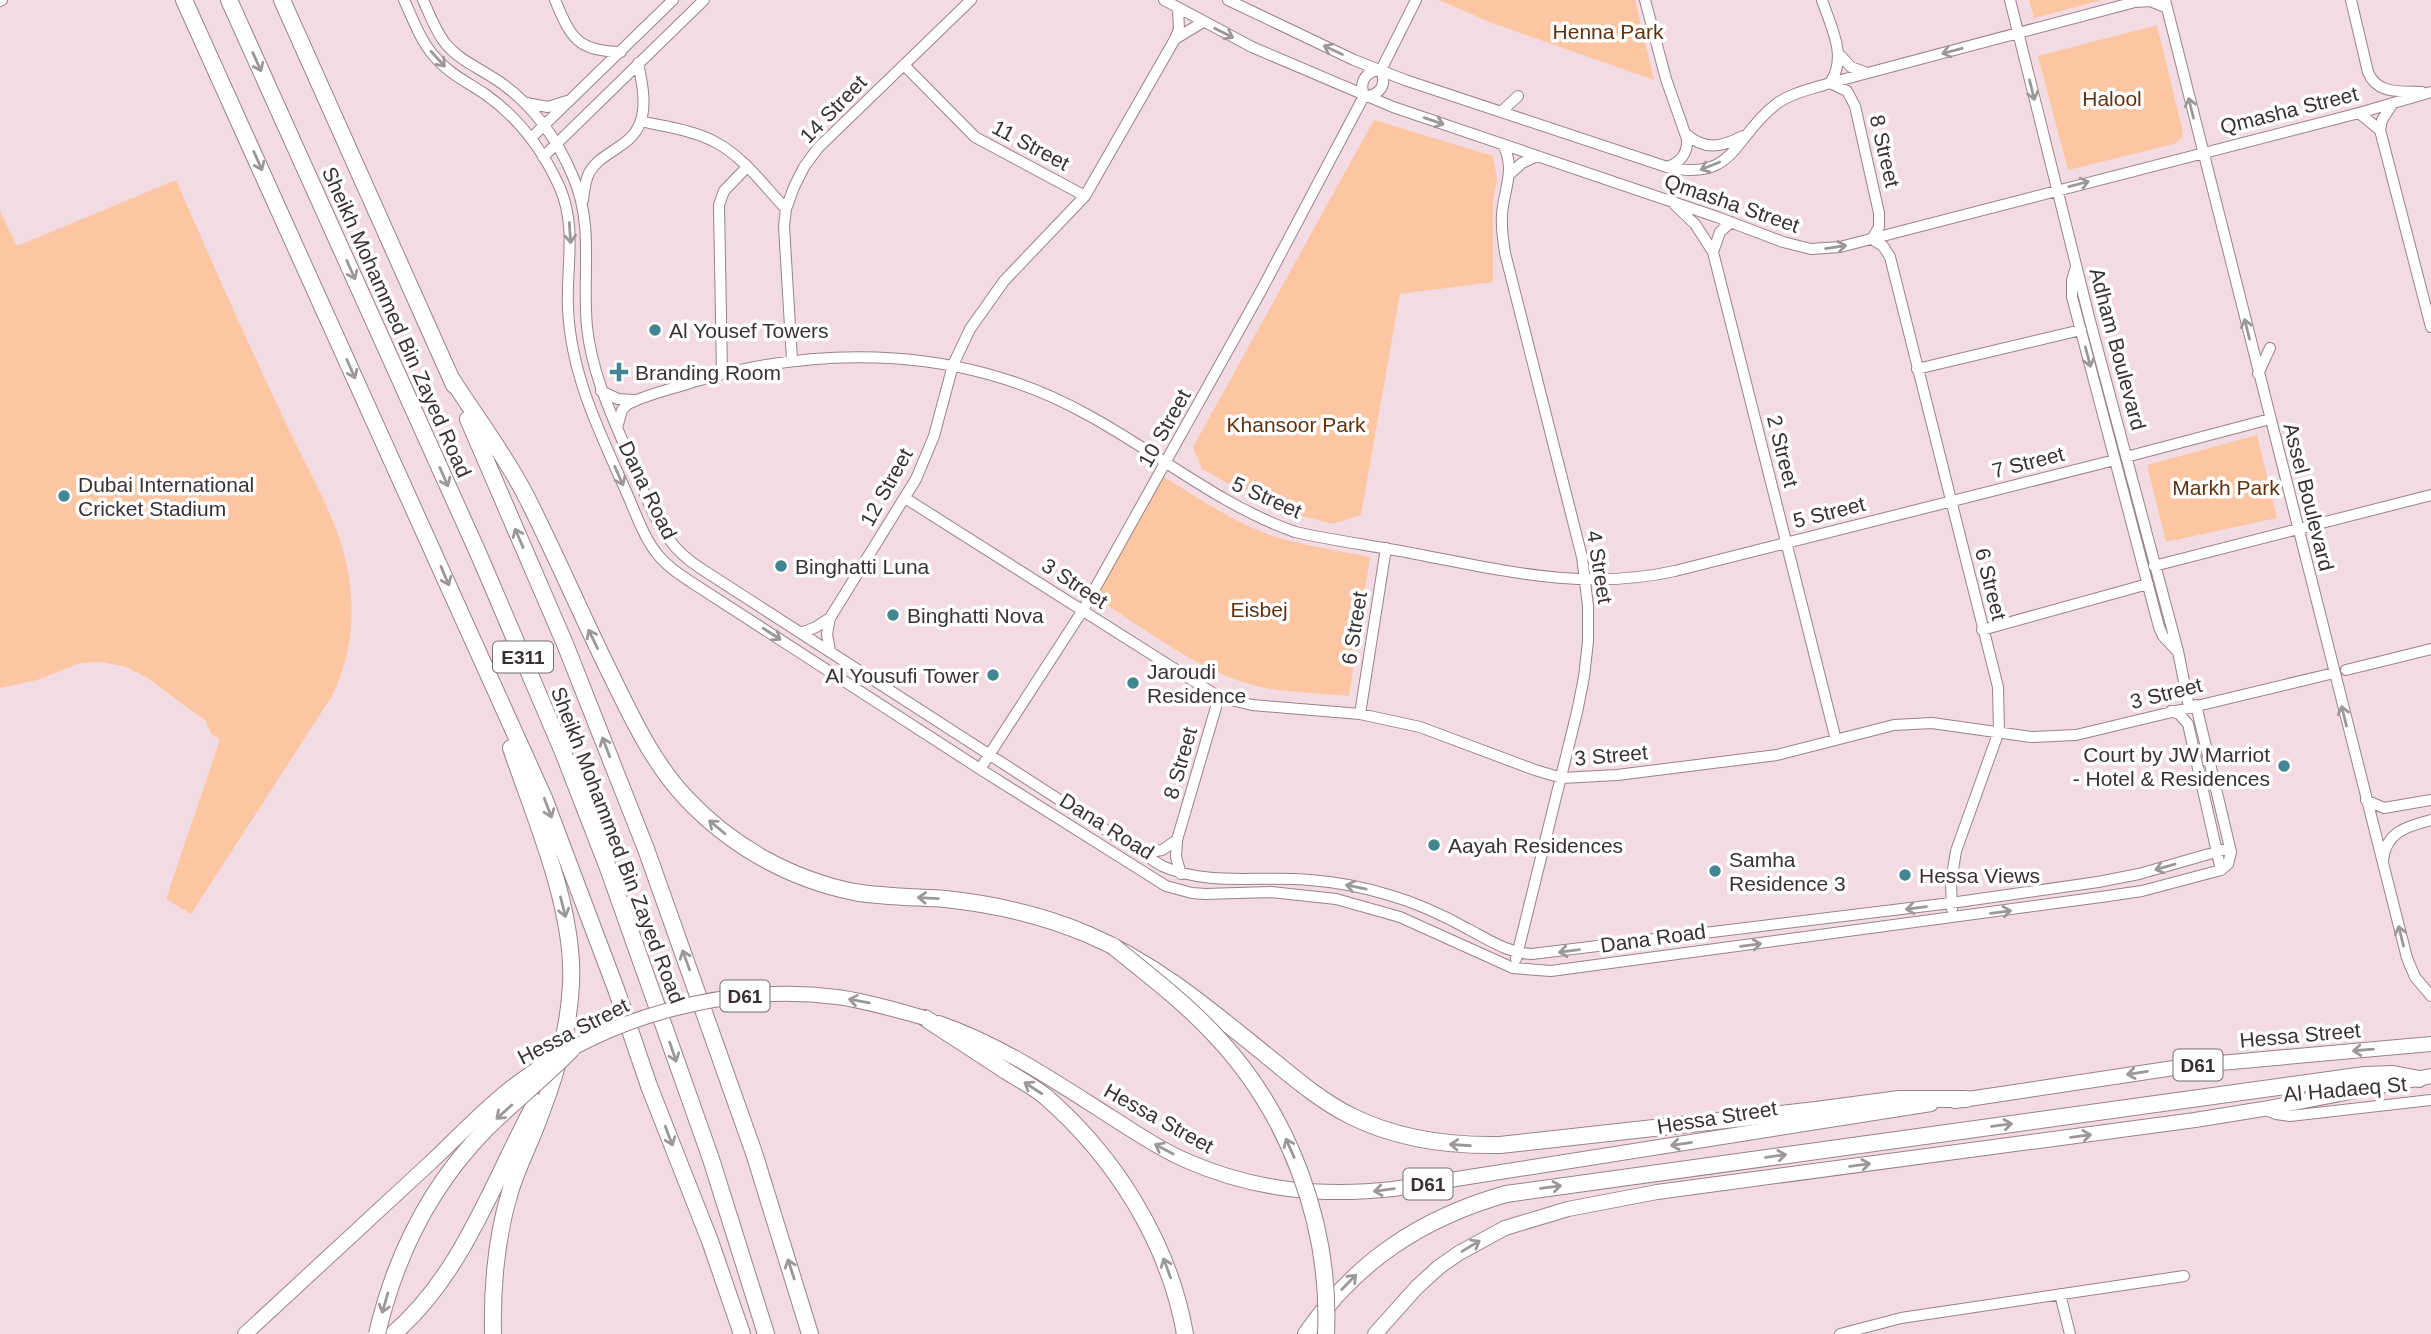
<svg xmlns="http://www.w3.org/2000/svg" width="2431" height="1334" font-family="Helvetica,sans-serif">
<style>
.green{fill:#fdc6a3}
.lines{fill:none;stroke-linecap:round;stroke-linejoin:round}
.minor-casing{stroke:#99838a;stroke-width:12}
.major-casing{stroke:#99838a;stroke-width:16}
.highway-casing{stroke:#99838a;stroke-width:18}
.minor{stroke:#fff;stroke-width:10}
.major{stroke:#fff;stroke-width:14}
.highway{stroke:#fff;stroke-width:16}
.major-bridge-casing{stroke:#99838a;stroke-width:16;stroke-linecap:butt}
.highway-bridge-casing{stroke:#99838a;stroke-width:18;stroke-linecap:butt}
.major-bridge{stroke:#fff;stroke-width:14}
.highway-bridge{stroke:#fff;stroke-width:16}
.oneway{stroke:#9c989a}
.poi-dot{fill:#418692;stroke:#fff;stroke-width:2.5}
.labels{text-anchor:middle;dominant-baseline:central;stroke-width:7;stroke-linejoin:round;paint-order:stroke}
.shield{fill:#fff;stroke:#756f71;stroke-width:2}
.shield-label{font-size:19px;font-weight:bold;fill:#3a3134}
.park-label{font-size:21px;fill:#61320e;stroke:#fff}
.street-label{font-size:21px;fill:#3a3134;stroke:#fff}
.poi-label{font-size:21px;fill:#3a3134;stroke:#fff;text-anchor:start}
</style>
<rect width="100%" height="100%" fill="#f3dbe3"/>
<!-- green -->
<path class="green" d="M1439,0h196l19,80 -162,-57z
M2029,0h73l-68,18z
M2157,25l26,107 -2,7 -7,5 -106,26 -30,-114z
M1374,120l119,36 4,23 -4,22v81l-93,12 -39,221 -28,9 -61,-16 -70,-39 -9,-22z
M176,180c37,85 75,170 115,254 22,46 50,91 58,143 6,41 2,81 -17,119l-141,218 -25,-15 54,-160 -9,-5 -5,-13 -60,-44 -20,-10 -24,-5 -22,1 -43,17 -37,8v-477l17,35z
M2257,435l20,83 -111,24 -19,-77z
M1160,475c35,20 71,46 110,60 32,11 67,15 100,22l-21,139c-30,-3 -63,-3 -93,-10 -57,-14 -115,-60 -166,-92z"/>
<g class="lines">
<defs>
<path id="minor" d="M404,0c9,19 16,40 30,56 14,17 33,26 51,38 34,24 58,56 75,94 17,40 6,79 8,121 3,65 31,122 57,180 10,22 18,48 33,66 10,12 21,19 33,27l289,187 186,117 26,7 13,1 66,-2 65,7 64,18 113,51 38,3 550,-74 41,-6 79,-21 7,-6 3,-12 -35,-147
M423,0c7,15 12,30 22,43 13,16 30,23 47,34 38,23 66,62 82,102 20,48 8,97 13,148 5,48 26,91 45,136 11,26 20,53 37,76 8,12 19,21 31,29l462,298c49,21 96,9 148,14 27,2 53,7 79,15 28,8 54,20 79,34 21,11 40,24 64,25l419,-51 147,-21 41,-8 91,-26
M555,0c16,38 22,51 66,52
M1164,0l88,47 141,60 324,110 66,25 28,7 29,-2 519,-134 72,-21
M1228,0l126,60 51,20 262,87c68,15 65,-28 108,-62 15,-12 37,-16 55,-22l305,-81 15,-1 17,7
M1645,0l21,79 21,60c1,14 -7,24 -20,28
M1822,0c9,27 26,57 8,83l17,8 8,15 24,107v14l-7,12 11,7 7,11 108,430 1,44 -43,120 -5,31 1,27
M2010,0l79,317 89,334 11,56
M2165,0l242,958 8,19 16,19
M2351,0l17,72c9,23 33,19 54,20
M0,1l2,-1
M1175,39l28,-17
M1839,54l12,13 16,6
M904,65l71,72 110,59
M1381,70l35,-70
M1364,96c16,0 23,-11 17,-26
M1364,96c-5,-14 1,-25 17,-26
M526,103l22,4 19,-6
M2393,103l-11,17 -2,10 51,197
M1501,112l17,-16
M2359,113l21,17
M641,121c24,6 52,9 74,21 28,14 50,45 71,67
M1686,134c19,17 36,13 57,2
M531,138l142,-138
M1503,145c13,24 1,44 -1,69 -1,13 1,26 3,39l77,304 6,49v35l-4,36 -7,35 -61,247
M543,157l161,-157
M1511,173l11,-10 15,-7
M583,200c1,-9 2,-19 6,-27 12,-22 42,-25 51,-50 7,-18 2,-41 -2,-60
M1675,205l20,19 18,28 123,488
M1713,252l7,-20 11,-10
M2076,267l-4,13v17l87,330 4,9 14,15
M792,360l-8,-134 2,-17 8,-22 10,-20 14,-19 153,-148
M1917,369l164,-39
M722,374l-3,-169 5,-14 22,-23
M2258,374l12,-26
M601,391l17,8 16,1
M617,428l5,-18 6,-6c20,-10 44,-15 65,-22 132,-39 273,-35 395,33 70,38 131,90 207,117 40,9 81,14 121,22 90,17 168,37 259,17l440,-111
M2126,457l144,-38
M905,498l314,199 33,8 108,9 60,13 115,43 27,8 55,-3 160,-20 117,-30 38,-2 99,14 45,-2 258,-62
M2154,566l277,-71
M830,618l-3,16 3,17
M1982,630l166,-46
M801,633l15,-6 14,-9 86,-139 18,-43 19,-71 17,-36 34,-48 81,-85 90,-157 4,-10 -1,-20
M2346,670l85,-21
M2171,711l8,3 9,10 33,146
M1360,714l26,-166
M980,769l103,-159 178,-319 103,-195
M2366,800l18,8 47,-8
M1144,853l18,-3 15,-10
M2383,860c3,-28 24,-34 48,-40
M1181,874l-5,-17 1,-17 42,-143
M2263,1109l13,5 14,2 141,-16
M2060,1294l10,40
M1840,1334l61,-16 283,-42"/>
<path id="major" d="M939,1023c63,22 117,59 172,94 24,15 48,32 74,43 67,30 135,37 208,29l538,-85
M1955,1101l232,-35 244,-22
M245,1334l185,-171
M1375,1334l42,-47 22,-20 20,-14 46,-25 63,-19 89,-17 538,-72 68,-11 168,-33"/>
<path id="highway" d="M184,0l360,798 72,191 33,97 61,155 32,93
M229,0l250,555 84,197 45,116 103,291 55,175
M282,0l172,385
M451,378c25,39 54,77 75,118 31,61 57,123 87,183 21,43 41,85 73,119 45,48 104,81 168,94 30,5 61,5 91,7 48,5 97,16 142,35 68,29 122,75 179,121 27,22 53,45 85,61 46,23 98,30 149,29l316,-35 83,-11h67
M468,419l97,225 81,205 108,304 56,181
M925,1018c27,18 54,35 81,53 13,8 28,16 40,26 70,61 123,146 139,237
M393,1334c70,-60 100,-153 143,-232
M493,1334c-1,-48 3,-96 17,-142 8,-27 22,-52 31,-79 16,-41 28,-86 30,-129 4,-75 -36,-165 -60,-236
M1306,1334c50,-73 116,-116 200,-140l859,-119 28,-1 26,5"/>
</defs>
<!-- minor casing -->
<use href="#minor" class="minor-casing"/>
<!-- major casing -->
<use href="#major" class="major-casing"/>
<!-- highway casing -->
<use href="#highway" class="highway-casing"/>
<!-- minor -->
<use href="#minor" class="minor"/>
<!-- major -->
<use href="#major" class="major"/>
<!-- highway -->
<use href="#highway" class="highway"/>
<defs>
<path id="major-bridge" d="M430,1163c28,-26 55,-56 86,-79 90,-67 209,-101 321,-87 30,4 59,13 88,21"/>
<path id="highway-bridge" d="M1113,946c34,28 70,55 100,87 76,79 118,192 113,301
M377,1334c18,-77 53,-148 109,-205 28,-28 59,-52 86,-80"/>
</defs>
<!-- major-bridge casing -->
<use href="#major-bridge" class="major-bridge-casing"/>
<!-- highway-bridge casing -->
<use href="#highway-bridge" class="highway-bridge-casing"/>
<!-- major-bridge -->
<use href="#major-bridge" class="major-bridge"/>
<!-- highway-bridge -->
<use href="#highway-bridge" class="highway-bridge"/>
</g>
<!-- one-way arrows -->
<defs><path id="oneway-shaft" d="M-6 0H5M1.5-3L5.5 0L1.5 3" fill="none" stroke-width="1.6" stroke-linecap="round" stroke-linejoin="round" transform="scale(1.75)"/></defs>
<g class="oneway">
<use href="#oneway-shaft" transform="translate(1224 33) rotate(27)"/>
<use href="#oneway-shaft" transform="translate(1333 50) rotate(-155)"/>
<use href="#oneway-shaft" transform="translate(1952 51) rotate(165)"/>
<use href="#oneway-shaft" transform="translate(438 59) rotate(48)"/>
<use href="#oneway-shaft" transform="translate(257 62) rotate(66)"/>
<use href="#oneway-shaft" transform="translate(2032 90) rotate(76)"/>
<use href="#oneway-shaft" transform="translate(2191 108) rotate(-104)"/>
<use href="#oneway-shaft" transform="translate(1434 121) rotate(19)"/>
<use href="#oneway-shaft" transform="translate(258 161) rotate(66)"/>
<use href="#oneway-shaft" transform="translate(1710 166) rotate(158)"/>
<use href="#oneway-shaft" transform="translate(2079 184) rotate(-15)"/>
<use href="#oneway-shaft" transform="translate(570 233) rotate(86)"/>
<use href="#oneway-shaft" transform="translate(1836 247) rotate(-9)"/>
<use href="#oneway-shaft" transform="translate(351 270) rotate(66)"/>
<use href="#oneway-shaft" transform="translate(2247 329) rotate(-104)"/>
<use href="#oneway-shaft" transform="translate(2088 357) rotate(75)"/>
<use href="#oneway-shaft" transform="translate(351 369) rotate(66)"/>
<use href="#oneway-shaft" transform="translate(619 476) rotate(66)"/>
<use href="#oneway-shaft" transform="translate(444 477) rotate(66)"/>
<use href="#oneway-shaft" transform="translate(519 538) rotate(-113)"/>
<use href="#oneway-shaft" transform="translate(445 576) rotate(67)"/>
<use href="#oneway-shaft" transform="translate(772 634) rotate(33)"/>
<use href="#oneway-shaft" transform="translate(593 639) rotate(-116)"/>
<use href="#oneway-shaft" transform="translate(2344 716) rotate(-104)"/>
<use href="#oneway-shaft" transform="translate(606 747) rotate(-111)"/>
<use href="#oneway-shaft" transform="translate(548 808) rotate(69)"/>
<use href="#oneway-shaft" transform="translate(717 827) rotate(-140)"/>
<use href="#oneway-shaft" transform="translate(2165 867) rotate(164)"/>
<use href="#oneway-shaft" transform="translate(1356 887) rotate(-168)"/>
<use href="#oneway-shaft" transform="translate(928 898) rotate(-177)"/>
<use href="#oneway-shaft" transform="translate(563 907) rotate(76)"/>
<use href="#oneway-shaft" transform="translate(1916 908) rotate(173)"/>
<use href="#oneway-shaft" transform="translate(2001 912) rotate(-8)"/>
<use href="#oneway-shaft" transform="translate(2401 936) rotate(-104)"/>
<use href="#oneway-shaft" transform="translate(1751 945) rotate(-7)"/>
<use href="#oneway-shaft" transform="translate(1569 951) rotate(173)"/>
<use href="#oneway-shaft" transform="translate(686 960) rotate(-110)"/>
<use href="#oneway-shaft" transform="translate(859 1001) rotate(-170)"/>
<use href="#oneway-shaft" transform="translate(2363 1050) rotate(175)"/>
<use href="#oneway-shaft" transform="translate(673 1052) rotate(71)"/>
<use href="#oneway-shaft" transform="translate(2137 1073) rotate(171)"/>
<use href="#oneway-shaft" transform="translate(1033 1088) rotate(-147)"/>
<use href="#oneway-shaft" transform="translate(504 1112) rotate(138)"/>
<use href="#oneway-shaft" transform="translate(2002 1125) rotate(-8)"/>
<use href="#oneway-shaft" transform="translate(669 1136) rotate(69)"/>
<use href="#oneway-shaft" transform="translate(2081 1136) rotate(-8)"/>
<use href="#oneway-shaft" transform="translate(1681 1144) rotate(171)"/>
<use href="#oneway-shaft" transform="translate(1460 1145) rotate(-176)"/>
<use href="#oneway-shaft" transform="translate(1290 1148) rotate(-114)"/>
<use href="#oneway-shaft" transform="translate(1164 1149) rotate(-152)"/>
<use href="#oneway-shaft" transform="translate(1776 1156) rotate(-8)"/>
<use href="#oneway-shaft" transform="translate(1860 1165) rotate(-8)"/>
<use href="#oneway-shaft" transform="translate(1551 1187) rotate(-8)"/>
<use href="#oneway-shaft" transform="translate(1384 1190) rotate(173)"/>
<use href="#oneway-shaft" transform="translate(1471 1246) rotate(-31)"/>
<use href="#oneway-shaft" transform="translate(1167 1268) rotate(-110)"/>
<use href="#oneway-shaft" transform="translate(791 1269) rotate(-108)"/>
<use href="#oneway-shaft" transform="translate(1349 1282) rotate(-46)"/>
<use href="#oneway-shaft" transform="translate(385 1303) rotate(106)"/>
</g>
<!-- markers -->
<g class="poi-dot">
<circle cx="655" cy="330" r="7"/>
<path d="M615.5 361.5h7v7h7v7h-7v7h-7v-7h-7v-7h7z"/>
<circle cx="64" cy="496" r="7"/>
<circle cx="781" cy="566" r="7"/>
<circle cx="893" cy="615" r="7"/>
<circle cx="993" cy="675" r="7"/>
<circle cx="1133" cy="683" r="7"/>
<circle cx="2284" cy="766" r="7"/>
<circle cx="1434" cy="845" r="7"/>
<circle cx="1715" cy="871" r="7"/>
<circle cx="1905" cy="875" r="7"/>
</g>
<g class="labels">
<!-- shield labels -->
<g class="shield">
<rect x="493" y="641.5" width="60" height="31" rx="5"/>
<rect x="720.5" y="980.5" width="49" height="31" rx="5"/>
<rect x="2173.5" y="1049.5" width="49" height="31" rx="5"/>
<rect x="1403.5" y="1168.5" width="49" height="31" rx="5"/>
</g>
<g class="shield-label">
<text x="523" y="657">E311</text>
<text x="745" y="996">D61</text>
<text x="2198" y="1065">D61</text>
<text x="1428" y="1184">D61</text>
</g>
<!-- park labels -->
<g class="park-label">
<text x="1608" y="31">Henna Park</text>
<text x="2112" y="98">Halool</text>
<text x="1296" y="424">Khansoor Park</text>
<text x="2226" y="487">Markh Park</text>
<text x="1259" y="609">Eisbej</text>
</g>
<!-- street labels -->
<g class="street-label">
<text transform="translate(833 109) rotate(-46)">14 Street</text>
<text transform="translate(2289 110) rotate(-14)">Qmasha Street</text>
<text transform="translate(1031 145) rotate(28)">11 Street</text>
<text transform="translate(1885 151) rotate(77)">8 Street</text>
<text transform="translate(1732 203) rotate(19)">Qmasha Street</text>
<text transform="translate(397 322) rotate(66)">Sheikh Mohammed Bin Zayed Road</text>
<text transform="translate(2118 349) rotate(75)">Adham Boulevard</text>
<text transform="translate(1164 428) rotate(-61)">10 Street</text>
<text transform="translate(1783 451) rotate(76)">2 Street</text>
<text transform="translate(2028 462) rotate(-14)">7 Street</text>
<text transform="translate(886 487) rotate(-61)">12 Street</text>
<text transform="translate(648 490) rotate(64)">Dana Road</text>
<text transform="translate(1267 497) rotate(24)">5 Street</text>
<text transform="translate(2309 497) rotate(76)">Assel Boulevard</text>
<text transform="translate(1829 512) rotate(-14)">5 Street</text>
<text transform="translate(1600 567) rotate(81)">4 Street</text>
<text transform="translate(1075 583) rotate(33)">3 Street</text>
<text transform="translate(1991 584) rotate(76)">6 Street</text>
<text transform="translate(1354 628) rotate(-81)">6 Street</text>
<text transform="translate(2166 693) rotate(-14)">3 Street</text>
<text transform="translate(1611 755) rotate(-5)">3 Street</text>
<text transform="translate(1180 763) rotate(-74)">8 Street</text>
<text transform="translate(1107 826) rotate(32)">Dana Road</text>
<text transform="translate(618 845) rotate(69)">Sheikh Mohammed Bin Zayed Road</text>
<text transform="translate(1653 938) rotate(-8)">Dana Road</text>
<text transform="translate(573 1031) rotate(-27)">Hessa Street</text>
<text transform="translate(2300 1035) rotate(-5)">Hessa Street</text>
<text transform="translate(2345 1089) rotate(-5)">Al Hadaeq St</text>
<text transform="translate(1717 1117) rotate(-9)">Hessa Street</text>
<text transform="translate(1159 1118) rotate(29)">Hessa Street</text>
</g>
<!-- poi labels -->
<g class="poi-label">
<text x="669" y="330">Al Yousef Towers</text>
<text x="635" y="372">Branding Room</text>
<text x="78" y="484">Dubai International<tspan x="78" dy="24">Cricket Stadium</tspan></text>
<text x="795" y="566">Binghatti Luna</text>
<text x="907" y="615">Binghatti Nova</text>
<text x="1147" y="671">Jaroudi<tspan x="1147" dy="24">Residence</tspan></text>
<text x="979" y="675" text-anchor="end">Al Yousufi Tower</text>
<text x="2270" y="754" text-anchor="end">Court by JW Marriot<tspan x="2270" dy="24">- Hotel &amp; Residences</tspan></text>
<text x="1448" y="845">Aayah Residences</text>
<text x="1729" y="859">Samha<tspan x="1729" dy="24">Residence 3</tspan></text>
<text x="1919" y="875">Hessa Views</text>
</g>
</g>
</svg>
